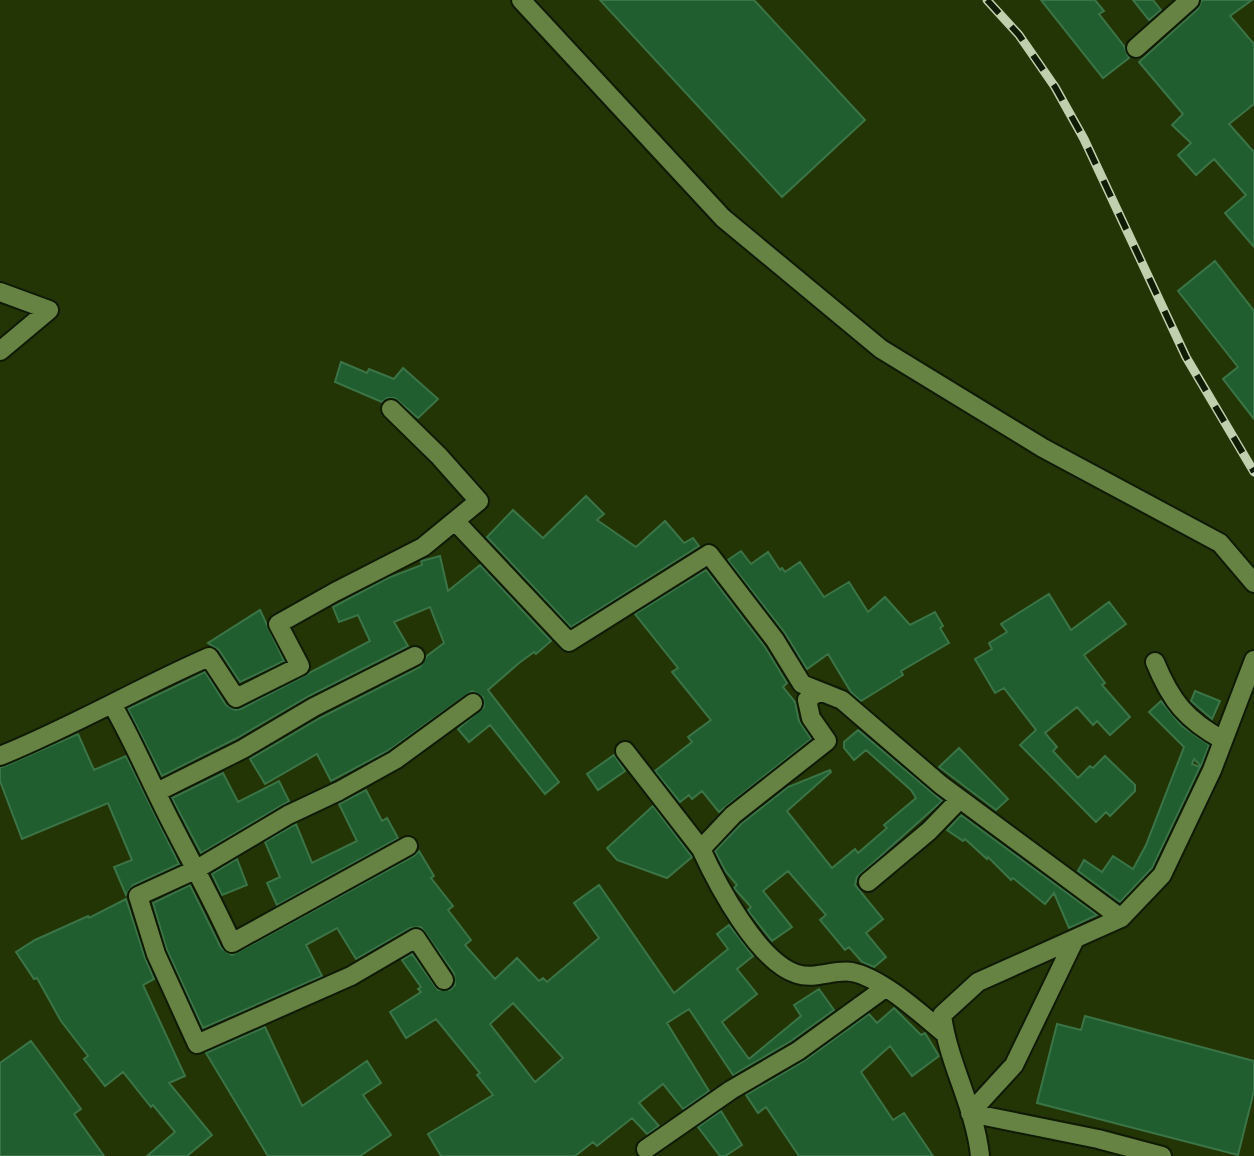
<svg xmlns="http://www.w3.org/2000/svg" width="1254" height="1156" font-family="'Fira Sans',sans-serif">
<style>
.building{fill:#205d2f;stroke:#3b7446;stroke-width:2;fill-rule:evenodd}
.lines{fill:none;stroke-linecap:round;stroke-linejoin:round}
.street-casing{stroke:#0f1b00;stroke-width:22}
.street{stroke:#678344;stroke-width:18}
.rail-casing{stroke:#c0d0ae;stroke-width:9}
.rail{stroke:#101b03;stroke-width:6;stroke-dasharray:18;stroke-linecap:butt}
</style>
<rect width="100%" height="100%" fill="#233504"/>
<!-- building -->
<path class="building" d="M600,0h154l111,120 -83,77z
M1041,0h54l9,11 -5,3 25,32 5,12 -26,20z
M1133,0h20l8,10 -12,10z
M1202,0h50l-22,16 24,28v60l-25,20 25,28v95l-29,-34 21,-18 -32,-36 -18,16 -18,-20 13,-12 -19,-18 11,-11 -44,-52 59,-53z
M1215,261l39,50v108l-31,-40 15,-12 -60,-76z
M341,362l26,11 2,-4 25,10 9,-11 35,31 -20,19 -23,-20h-8l-5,4 -47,-20z
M586,496l18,18 -7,6 39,27 29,-26 19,22 9,-5 6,8 -128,81 -84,-90 26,-27 30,28z
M741,551l10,13 17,-12 12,18 2,-2 3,4 15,-10 24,35 25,-15 19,30 17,-15 25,28 25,-13 8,14 -3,2 9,15 -48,28 2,4 -42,26 -10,-9 -23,-38 -21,15 -22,-36 -57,-73z
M440,556l8,35 32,-26 71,76 -15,13 -2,-2 -15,11 -31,27 71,92 -14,12 -55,-69 -21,17 -11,-13 26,-22 -1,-10 -11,-6 -83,59 -58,31 -14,-27 -52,30 -15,-25 70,-41 100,-51 7,-11 17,-13 -14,-36 -36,15 14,24 -99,50 -72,42 -75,38 -34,-67 77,-37 21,33 9,5 6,-1 129,-68 -12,-26 -19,7 -6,-15 55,-29 34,-13 -1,-4 4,-1z
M706,570l59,77 22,36 -4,4 12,15 4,19 12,18 -92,73 -17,-21 -10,8 -3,-4 -9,7 -25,-31 37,-29 -4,-5 23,-17 -39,-48 6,-4 -43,-54z
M1049,594l22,36 38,-28 17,22 -42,31 21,28 -3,2 28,32 -20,18 -13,-14 -4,4 -16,-18 -32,26 12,14 -4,4 25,27 12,-12 3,2 12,-12 30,29v6l-25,25 -4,-4 -10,10 -76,-77 16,-15 -32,-42 -9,5 -20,-34 17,-10 -3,-6 18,-11 -6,-8z
M260,610l24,51 -44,21 -21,-32 -11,-7z
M1195,691l25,10 -8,18 -21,-18z
M1161,701l21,25 27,19 -8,21 -7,-7 -2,5 8,3 -48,101 -32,34 -42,-31 6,-11 18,12 11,-16 20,13 13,-24 38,-98 -35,-35z
M858,730l84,71 -85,76 -2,8 28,34 -17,14 20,24 -12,10 -12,-5 -13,-15 -4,3 -25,-30 6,-5 -38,-44 -25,20 29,36 -20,14 -22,-28 -2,-3 3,-3 -17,-19 3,-3 -11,-13 -11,-21 26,-27 47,-37 42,-17 1,2 -44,39 45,57 23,-19 3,4 29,-25 -3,-3 32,-27 -5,-8 -45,-40 -12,10 -10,-12v-6z
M78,734l16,36 32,-14 53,108 -46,21 -7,10 -12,-28 18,-7 -24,-57 -86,36 -22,-58v-13z
M959,748l49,51 -12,11 -57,-43z
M614,755l11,16 -27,19 -11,-16z
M223,773l15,29 41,-21 10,20 -88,52 -29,-55z
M366,790l16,31 5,-3 11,20 -121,67 -10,-22 13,-6 -15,-35 31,-18 16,39 45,-22 -18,-37z
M653,806l39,51 -25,21 -50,-18 -10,-12z
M961,815l136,100 -28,13 -15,-35 -9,11 -32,-26 -2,2 -23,-23 -1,2 -22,-20 -2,2 -16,-11z
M419,851l15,25 -3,2 22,28 -5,4 23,30 -6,5 30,34 22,-21 22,23 4,-3 4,4 52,-44 -25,-35 25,-18 75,108 54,-44 -11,-15 12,-9 24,31 -16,13 20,25 -35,28 27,37 52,-43 -7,-11 25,-16 15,21 -43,31 -58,34 -44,-66 -22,14 42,68 -26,18 -20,-25 -24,19 20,23 -12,8 -15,-16 -35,28 -4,-4 -18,14h-134l-13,-22 65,-39 -16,-20 3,-2 -44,-54 -30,19 -16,-26 31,-20 -3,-3 3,-2 -19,-27 10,-6 26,36h12l5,-5 -1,-12 -33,-46 -11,1 -54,31 -19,-31 -31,17 16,31 -119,52 -36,-78 -14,-47 37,-18 31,63 11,7 182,-99zM513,1003l50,55 -28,24 -45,-58z
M237,859l10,26 -25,10 -10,-21z
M126,899l19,59 9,21 -11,6 42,91 -16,7 43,52 -25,21h-40l28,-24 -22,-27 -2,2 -28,-35 -18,14 -21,-27 4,-3 -27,-35 -24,-43 -3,1 -18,-27 19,-12 53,-24 1,2z
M894,1008l27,27 4,-2 14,23 -27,20 -22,-30 -29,26 32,48 11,-7 29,43h-134l-33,-49 -8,6 -12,-18 58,-34 65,-47 8,9z
M1085,1016l169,45v30l-16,64 -201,-52 20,-79 24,6z
M265,1027l37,79 65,-45 14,22 -18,12 28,40 -31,21h-92l-62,-103z
M31,1041l50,68 -7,5 30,42h-104v-93z
M721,1111l21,34 -17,11h-5l-22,-29z"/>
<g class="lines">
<defs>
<path id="street" d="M521,0l202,218 158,131 162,99 177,95 34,40
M1136,48l54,-48
M0,292l49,18 -49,41
M455,521l114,121 140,-88 66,86 27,44 40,16 99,85 180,133
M1155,662c16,39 31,58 68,78
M112,704c23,40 40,82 61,122 20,39 41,77 59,117l176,-97
M625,751l76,98 32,-34 94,-74 -16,-23 -4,-18 12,-9
M0,756c72,-29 138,-68 209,-99l27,41 64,-32 -22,-42 57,-32 88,-45 56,-46 -40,-45 -48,-47
M157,792l86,-43 71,-42 101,-51
M701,849c16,35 57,113 96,125 18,6 37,-5 55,-2 30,6 69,42 92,61
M868,882l61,-51 31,-32
M1074,941l-60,124 -44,48 128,26 64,17
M444,980l-28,-42 -65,38 -154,68 -41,-90 -18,-58 59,-27 91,-54 51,-24 56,-31 78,-57
M646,1149l85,-59 67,-39 87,-63
M980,1156c-5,-49 -32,-93 -38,-141l36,-33 143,-64 41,-43 50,-105 42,-110"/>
</defs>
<!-- street casing -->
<use href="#street" class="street-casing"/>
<!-- street -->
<use href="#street" class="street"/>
<defs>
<path id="rail" d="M987,0l32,35 36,52 29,52 102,218 68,115"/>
</defs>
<!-- rail casing -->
<use href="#rail" class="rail-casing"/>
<!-- rail -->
<use href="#rail" class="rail"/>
</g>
</svg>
